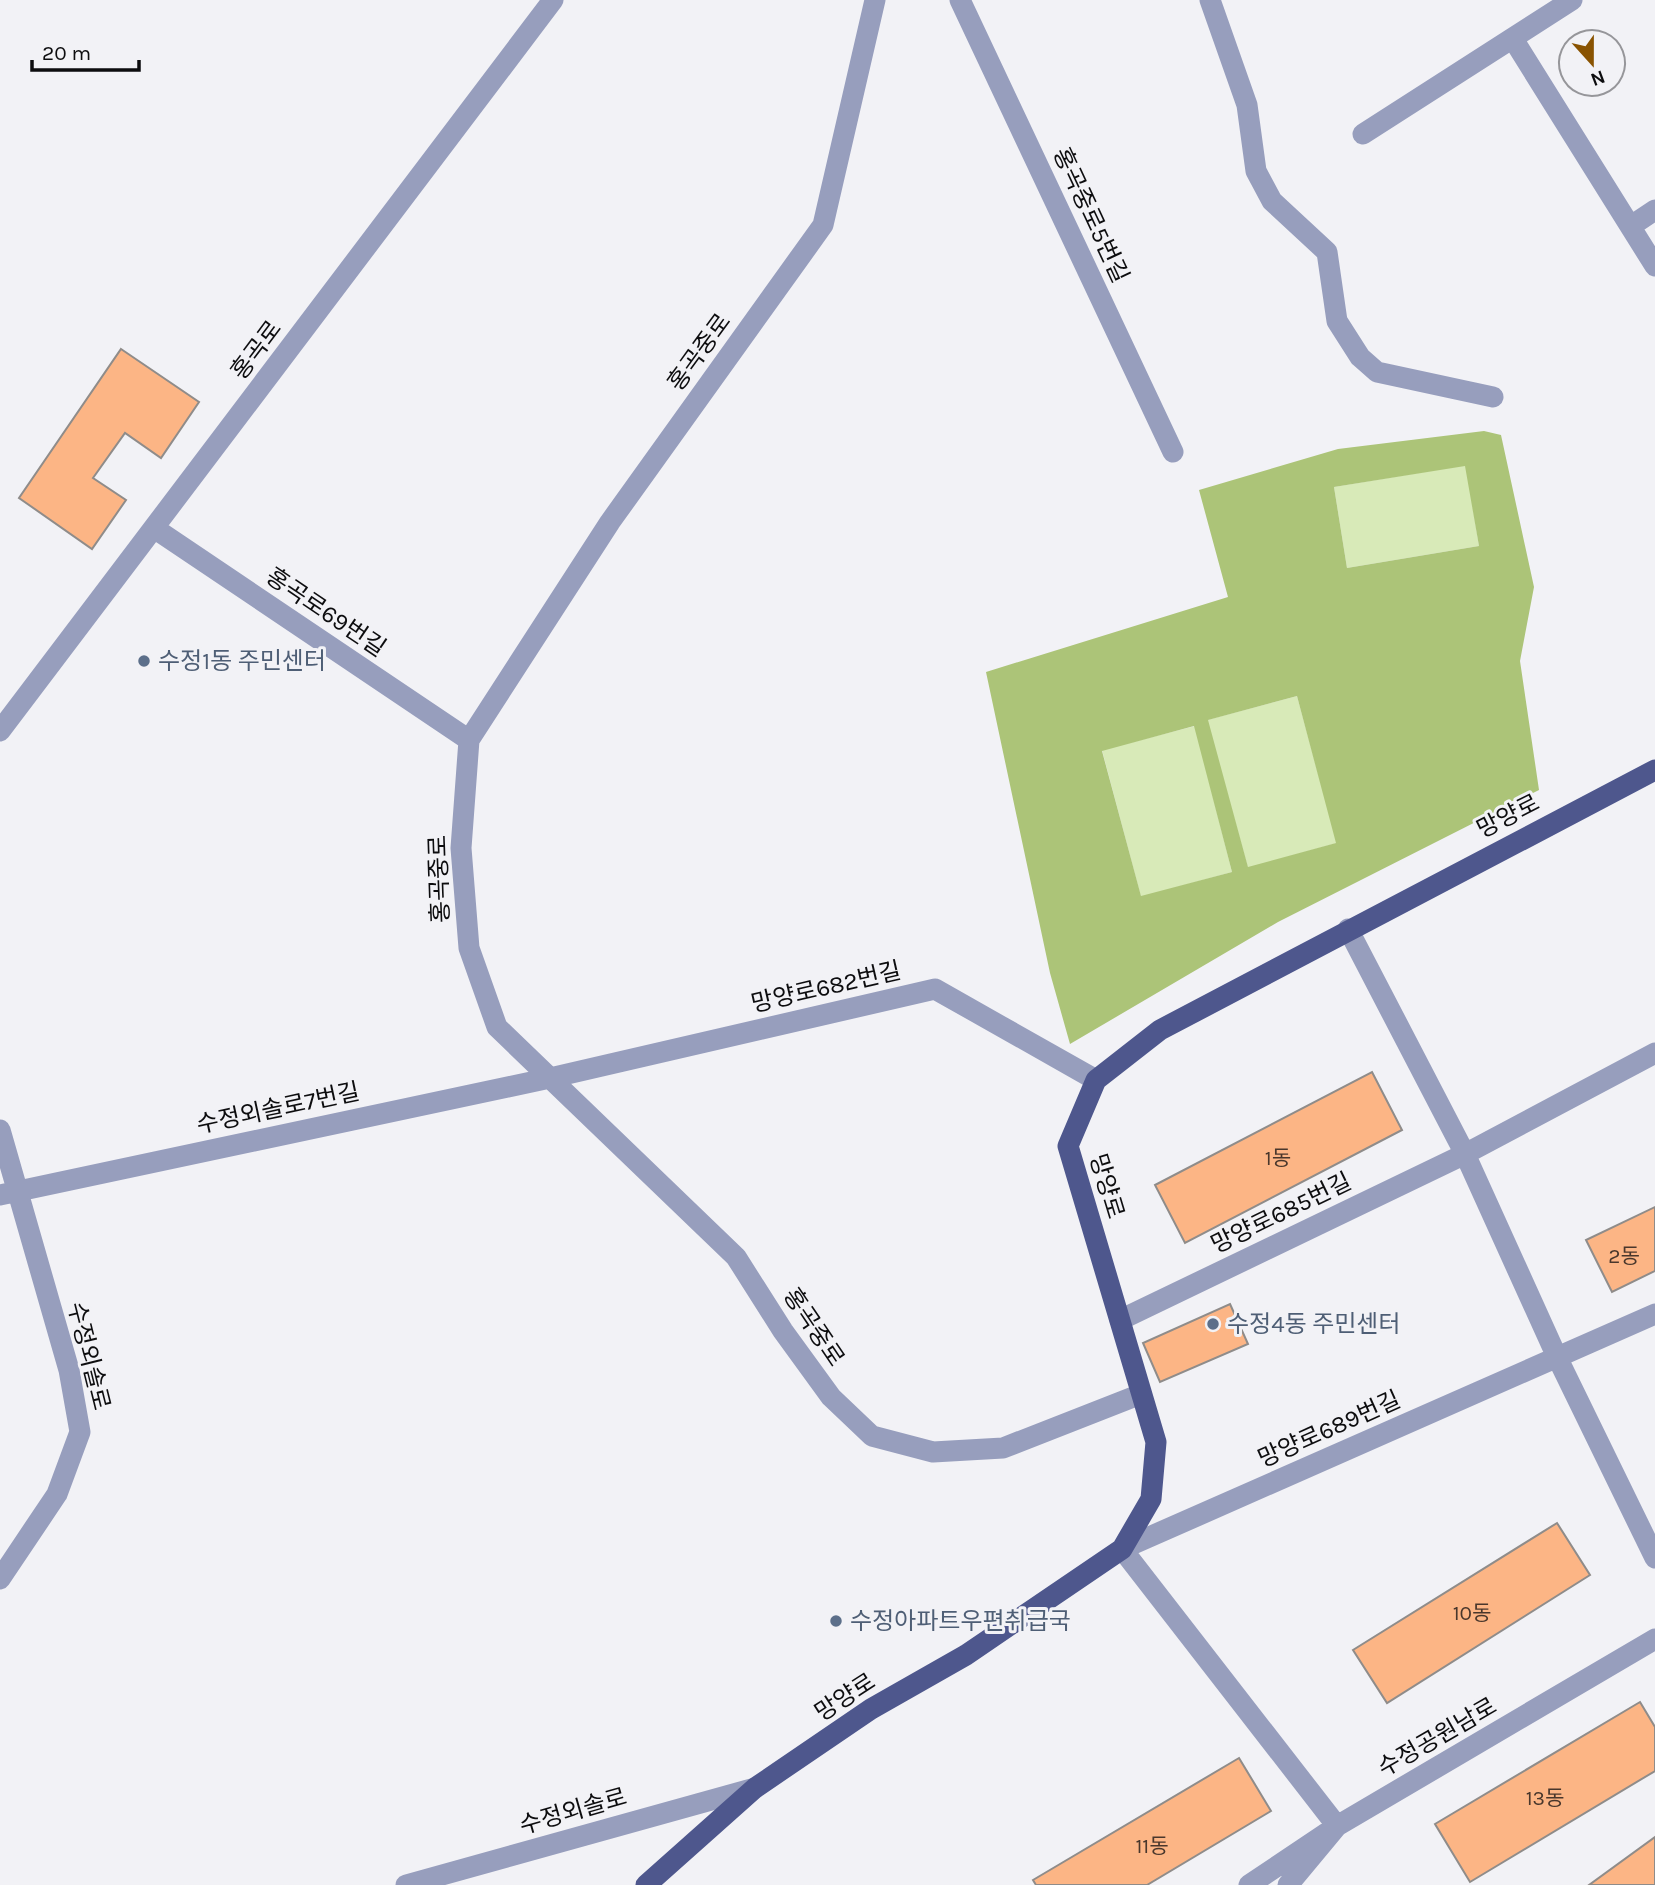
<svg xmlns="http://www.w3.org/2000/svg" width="1655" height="1885" font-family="Karla,'Noto Sans KR',sans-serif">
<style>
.green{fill:#d8eab8}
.forest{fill:#acc478;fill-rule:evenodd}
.building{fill:#fcb585;stroke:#8f8c8a;stroke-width:2}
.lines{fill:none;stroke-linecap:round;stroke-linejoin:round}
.minor{stroke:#979ebd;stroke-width:21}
.major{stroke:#4e578d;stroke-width:21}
.service-dot{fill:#5c6f8a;stroke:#f2f2f6;stroke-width:2.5}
.labels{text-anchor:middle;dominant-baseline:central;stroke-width:6;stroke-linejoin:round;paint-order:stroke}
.number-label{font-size:21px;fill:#49372c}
.street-label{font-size:24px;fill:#0d0d0f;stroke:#f2f2f6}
.service-label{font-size:24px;fill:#4e5e75;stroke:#f2f2f6;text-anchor:start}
</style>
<rect width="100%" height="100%" fill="#f2f2f6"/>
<!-- green -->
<path class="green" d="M1466,465l13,81 -132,22 -13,-81z
M1297,696l40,147 -89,25 -41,-148z
M1195,726l37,146 -91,25 -39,-147z"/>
<!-- forest -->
<path class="forest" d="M1484,431l17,4 33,152 -14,74 19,129 -261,132 -208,122 -20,-71 -64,-301 242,-75 -29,-107 139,-41zM1465,466l14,80 -132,22 -13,-81zM1297,696l39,147 -88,24 -40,-147zM1194,726l38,146 -91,24 -39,-145z"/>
<!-- building -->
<path class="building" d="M121,349l78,53 -38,56 -36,-25 -32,45 33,22 -34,49 -73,-51z
M1372,1072l30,58 -217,113 -30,-58z
M1655,1207v64l-43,21 -26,-52z
M1230,1304l18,40 -88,38 -17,-39z
M1557,1523l33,52 -203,128 -34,-53z
M1640,1702l15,25v44l-185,111 -35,-58z
M1239,1758l32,53 -124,74h-111l-3,-5z
M1655,1837v48h-66z"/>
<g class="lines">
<!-- minor -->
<path class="minor" d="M875,0l-52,225 -213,297 -141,218 -8,108 8,100 28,79 239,230 47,74 48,66 41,39 61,16 70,-4 138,-54
M960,0l213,452
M1210,0l37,105 9,66 16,30 55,51 10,69 23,36 17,15 116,25
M1513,39l142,227
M1363,134l209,-134
M1631,226l24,-16
M154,528l315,212
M0,731l553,-731
M1348,929l117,225 92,203 98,201
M0,1130l69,240 11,62 -23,62 -57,85
M0,1195l550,-117 385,-89 161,91
M1120,1320l345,-166 190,-101
M406,1885l349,-97
M1249,1885l88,-59 318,-187
M1288,1885l49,-59 -215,-277 533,-235"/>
<!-- major -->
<path class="major" d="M646,1885l109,-97 116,-79 95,-54 156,-106 29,-50 5,-57 -88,-296 28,-66 64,-50 495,-260"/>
</g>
<!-- markers -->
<g class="service-dot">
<circle cx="144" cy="661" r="7"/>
<circle cx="1213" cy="1324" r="7"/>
<circle cx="836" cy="1621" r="7"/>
</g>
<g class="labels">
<!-- number labels -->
<g class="number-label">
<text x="1278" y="1158">1동</text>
<text x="1624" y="1256">2동</text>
<text x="1472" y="1613">10동</text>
<text x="1545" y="1798">13동</text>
<text x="1152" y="1846">11동</text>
</g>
<!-- street labels -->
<g class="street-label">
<text transform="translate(1091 215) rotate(65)">홍곡중로5번길</text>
<text transform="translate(256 350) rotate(-53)">홍곡로</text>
<text transform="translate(699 352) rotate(-54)">홍곡중로</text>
<text transform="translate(326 612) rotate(34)">홍곡로69번길</text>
<text transform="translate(1508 816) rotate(-27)">망양로</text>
<text transform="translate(439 879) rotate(-92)">홍곡중로</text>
<text transform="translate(826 987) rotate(-13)">망양로682번길</text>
<text transform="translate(278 1108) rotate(-12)">수정외솔로7번길</text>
<text transform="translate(1107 1186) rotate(73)">망양로</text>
<text transform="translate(1281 1213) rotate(-26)">망양로685번길</text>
<text transform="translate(814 1327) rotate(56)">홍곡중로</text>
<text transform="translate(89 1356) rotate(76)">수정외솔로</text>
<text transform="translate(1329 1429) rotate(-24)">망양로689번길</text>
<text transform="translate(845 1697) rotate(-33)">망양로</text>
<text transform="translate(1437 1737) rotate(-30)">수정공원남로</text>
<text transform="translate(573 1811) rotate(-16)">수정외솔로</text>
</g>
<!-- service labels -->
<g class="service-label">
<text x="158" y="661">수정1동 주민센터</text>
<text x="1227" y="1324">수정4동 주민센터</text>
<text x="850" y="1621">수정아파트우편취급국</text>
</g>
</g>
<!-- north arrow -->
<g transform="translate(1592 63) rotate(159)"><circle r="33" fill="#f2f2f6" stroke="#96969a" stroke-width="2"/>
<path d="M0-5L12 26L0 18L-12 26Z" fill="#895301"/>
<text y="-10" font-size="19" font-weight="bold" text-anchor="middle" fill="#0d0d0f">N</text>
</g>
<!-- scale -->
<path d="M32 60v10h107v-10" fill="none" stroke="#0d0d0f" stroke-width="3.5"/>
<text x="42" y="60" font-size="21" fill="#0d0d0f" stroke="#f2f2f6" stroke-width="5" paint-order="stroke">20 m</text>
</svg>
